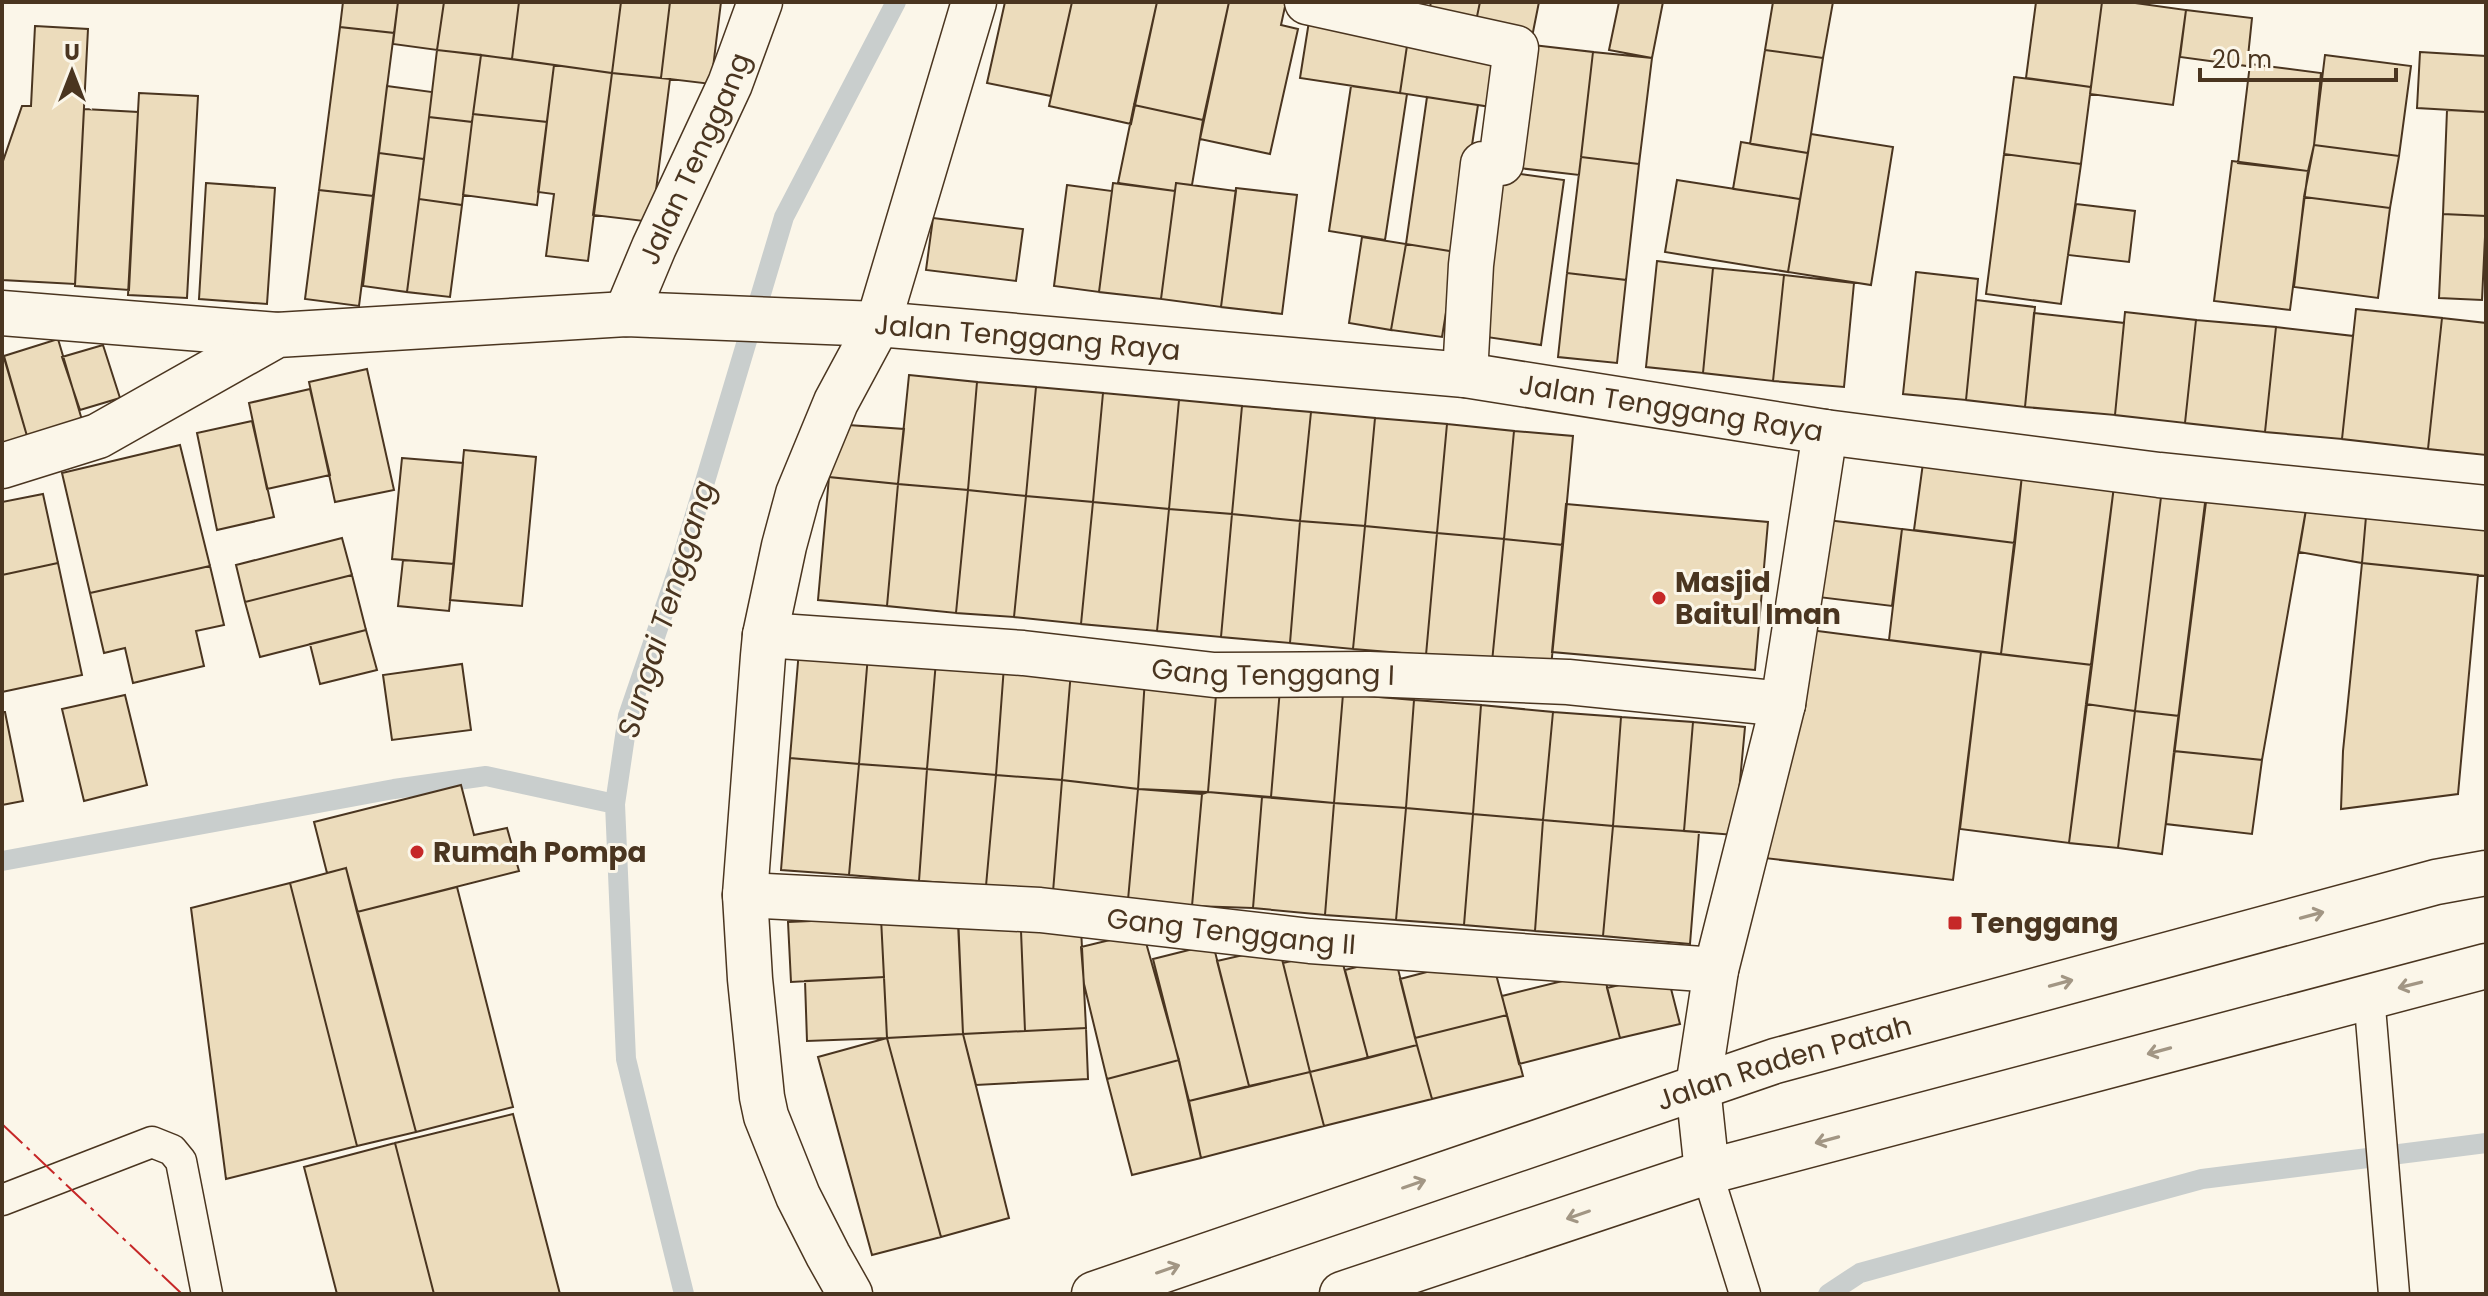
<svg xmlns="http://www.w3.org/2000/svg" width="2488" height="1296" font-family="Poppins,sans-serif">
<style>
.lines{fill:none;stroke-linecap:round;stroke-linejoin:round}
.stream{stroke:#c9cecd;stroke-width:20}
.building{fill:#ecdcbc;stroke:#4a3520;stroke-width:2}
.lane-casing{stroke:#4a3520;stroke-width:33}
.street-casing{stroke:#4a3520;stroke-width:47}
.highway-casing{stroke:#4a3520;stroke-width:47}
.lane{stroke:#fbf6e9;stroke-width:30}
.street{stroke:#fbf6e9;stroke-width:44}
.highway{stroke:#fbf6e9;stroke-width:44}
.power{stroke:#c62828;stroke-width:2;stroke-dasharray:28 6 4 6;stroke-linecap:butt}
.oneway{stroke:#a29684}
.poi-dot{fill:#c62828;stroke:#fbf6e9;stroke-width:3}
.labels{text-anchor:middle;dominant-baseline:central;stroke-width:6;stroke-linejoin:round;paint-order:stroke}
.street-label{font-size:28px;fill:#4a3520;stroke:#fbf6e9}
.poi-label{font-size:28px;font-weight:bold;fill:#4a3520;stroke:#fbf6e9;text-anchor:start}
.water-label{font-size:30px;font-style:italic;fill:#4a3520;stroke:#fbf6e9}
</style>
<rect width="100%" height="100%" fill="#fbf6e9"/>
<g class="lines">
<!-- stream -->
<path class="stream" d="M2,861l392,-72 92,-13 129,28
M684,1294l-58,-235 -11,-255 13,-88 55,-161 101,-338 112,-215
M1828,1294l32,-21 342,-94 284,-36"/>
</g>
<!-- building -->
<path class="building" d="M343,2h55l-4,31 -54,-6z
M398,2h46l-7,48 -44,-6z
M444,2h75l-7,57 -75,-9z
M519,2h102l-9,71 -100,-14z
M621,2h49l-9,76 -49,-5z
M670,2h51l-10,82 -50,-6z
M1005,2h67l-21,94 -64,-13z
M1072,2h85l-26,122 -82,-18z
M1157,2h72l-26,118 -69,-15z
M1229,2h57l-5,23 17,4 -28,125 -70,-15z
M1431,2h49l-5,24 -47,-10z
M1480,2h59l-7,35 -57,-11z
M1619,2h44l-11,56 -43,-8z
M1773,2h60l-10,56 -58,-8z
M2036,2h66l-11,85 -65,-9z
M2102,2h26l58,8 -13,95 -83,-11z
M2186,10l66,8 -5,48 -67,-9z
M1310,15l98,24 -8,54 -100,-15z
M35,26l53,3 -13,255 -73,-4v-116l20,-58h9z
M340,27l54,6 -21,163 -54,-6z
M1408,39l91,14 -8,54 -91,-14z
M1524,44l69,8 -14,123 -69,-8z
M437,50l44,5 -9,67 -43,-5z
M1765,50l58,8 -15,95 -58,-9z
M1593,52l59,6 -13,106 -58,-7z
M2420,52l66,4v56l-69,-4z
M481,55l73,10 -7,57 -74,-8z
M2325,55l86,11 -12,90 -85,-11z
M2250,64l71,9 -7,72 -6,26 -70,-8z
M554,65l58,8 -24,188 -42,-5 8,-62 -16,-2z
M612,73l58,6 -18,143 -59,-7z
M2014,77l77,10 -10,77 -77,-10z
M387,86l45,6 -8,67 -45,-6z
M1351,86l56,8 -22,146 -56,-9z
M139,93l59,3 -11,202 -59,-3z
M1427,97l51,8 -22,147 -50,-8z
M1134,105l69,15 -11,65 -16,-2 -1,8 -57,-8z
M84,109l54,3 -9,178 -54,-4z
M2447,110l39,2v104l-43,-2z
M473,114l74,8 -10,83 -74,-10z
M429,117l43,5 -10,83 -43,-6z
M1811,134l82,13 -22,138 -83,-13z
M1741,142l67,11 -8,46 -67,-10z
M2314,145l85,11 -9,52 -86,-11z
M379,153l45,6 -17,133 -44,-6z
M2004,154l77,10 -20,140 -75,-10z
M1581,157l58,7 -13,116 -59,-7z
M2232,161l76,10 -18,139 -76,-9z
M1490,170l74,10 -23,165 -68,-10z
M1677,180l123,19 -12,73 -123,-20z
M206,183l69,5 -8,116 -68,-5z
M1113,183l62,8 -14,108 -62,-7z
M1176,183l60,8 -15,116 -60,-8z
M1067,185l45,6 -13,101 -45,-6z
M1236,188l61,7 -15,119 -61,-7z
M319,190l54,6 -14,110 -54,-7z
M2304,197l86,11 -12,90 -84,-11z
M419,199l43,6 -12,92 -43,-5z
M2076,204l59,7 -6,51 -61,-7z
M2443,214l43,2 -4,84 -43,-2z
M933,218l90,11 -7,52 -90,-11z
M1362,237l44,7 -15,86 -42,-7z
M1406,244l50,8 -14,85 -51,-7z
M1657,261l56,7 -10,105 -57,-6z
M1713,268l71,7 -11,106 -70,-8z
M1916,272l62,7 -12,121 -63,-6z
M1567,273l59,7 -9,83 -59,-6z
M1784,275l70,8 -10,104 -71,-6z
M1976,300l59,7 -10,100 -59,-7z
M2356,309l86,9 -14,131 -86,-10z
M2125,312l71,8 -11,103 -70,-8z
M2034,313l90,10 -9,92 -90,-8z
M2442,318l44,5v132l-58,-6z
M2196,320l80,7 -11,105 -80,-9z
M2276,327l77,9 -11,103 -77,-7z
M58,339l24,81 -55,16 -23,-80z
M103,345l17,53 -40,12 -18,-53z
M2,351l25,85 -25,19z
M367,369l27,121 -59,12 -26,-120z
M909,375l68,7 -9,108 -70,-6z
M977,382l59,5 -10,109 -58,-6z
M1036,387l67,6 -10,109 -67,-6z
M310,389l20,86 -63,14 -18,-86z
M1103,393l76,7 -10,109 -76,-7z
M1179,400l63,6 -10,108 -63,-5z
M1242,406l69,6 -11,109 -68,-7z
M1311,412l64,6 -10,108 -65,-5z
M1375,418l72,6 -10,109 -72,-7z
M252,421l22,96 -57,13 -20,-97z
M834,424l70,5 -6,55 -69,-7z
M1447,424l67,7 -10,108 -67,-6z
M1514,431l59,5 -10,109 -59,-6z
M180,445l30,121 -120,27 -28,-120z
M464,450l72,7 -14,149 -72,-6z
M402,458l61,5 -9,101 -62,-5z
M1923,463l99,12 -7,68 -101,-13z
M2022,475l92,11 -22,179 -91,-11z
M829,477l69,7 -11,122 -69,-6z
M898,484l70,6 -12,123 -69,-7z
M2114,486l47,11 -26,214 -49,-7z
M2207,487l101,11 -46,262 -88,-9z
M968,490l58,6 -12,121 -58,-4z
M43,494l15,69 -56,12v-73z
M1026,496l67,6 -12,122 -67,-7z
M2161,497l45,5 -27,214 -44,-5z
M2308,498l59,7 -5,58 -63,-11z
M1093,502l76,7 -12,122 -76,-7z
M1566,504l202,18 -13,148 -203,-18z
M2367,505l119,13v58l-124,-13z
M1169,509l63,5 -11,123 -64,-6z
M1232,514l68,7 -10,122 -69,-6z
M1827,520l75,9 -10,77 -74,-9z
M1300,521l65,5 -12,123 -63,-6z
M1365,526l72,7 -11,122 -73,-6z
M1902,529l113,14 -14,111 -112,-14z
M1437,533l67,6 -12,123 -66,-7z
M342,538l10,37 -107,27 -9,-37z
M1504,539l59,6 -12,122 -59,-5z
M403,560l51,4 -5,47 -51,-5z
M58,563l24,112 -80,17v-117z
M2362,563l116,12 -20,219 -117,15 2,-58z
M210,566l14,59 -28,6 8,35 -71,17 -8,-35 -21,5 -14,-60z
M352,575l14,55 -106,27 -15,-55z
M366,630l11,40 -57,14 -10,-40z
M1810,630l171,22 -28,228 -189,-22z
M799,650l69,5 -9,109 -69,-6z
M1981,652l111,13 -23,178 -109,-14z
M868,655l68,6 -9,108 -68,-5z
M936,661l68,5 -8,109 -69,-6z
M462,664l9,66 -79,10 -9,-65z
M1004,666l67,5 -9,109 -66,-5z
M1071,671l74,7 -7,111 -76,-9z
M1145,678l72,5 -9,109 -70,-3z
M1217,683l63,6 -9,108 -63,-5z
M1280,689l63,5 -9,109 -63,-6z
M1343,694l71,6 -8,108 -72,-5z
M125,695l22,90 -63,16 -22,-92z
M1414,700l67,5 -8,109 -67,-6z
M2086,704l49,7 -17,137 -49,-5z
M1481,705l72,7 -10,108 -70,-6z
M2135,711l44,5 -17,138 -44,-6z
M2,712h3l18,89 -21,4z
M1553,712l68,5 -8,109 -70,-6z
M1621,717l72,5 -9,109 -71,-5z
M1693,722l52,5 -10,108 -51,-4z
M2174,751l88,9 -10,74 -86,-10z
M790,758l69,6 -10,111 -68,-5z
M859,764l68,5 -8,112 -70,-6z
M927,769l69,6 -10,111 -67,-5z
M996,775l66,5 -9,112 -67,-6z
M1062,780l76,9 -10,111 -75,-8z
M461,785l13,50 33,-7 12,43 -162,41 -11,-44 -19,5 -13,-51z
M1138,789l64,5 -10,112 -64,-6z
M1208,792l54,5 -9,111 -61,-2 10,-112z
M1262,797l72,6 -9,112 -72,-7z
M1334,803l72,5 -10,112 -71,-5z
M1406,808l67,6 -9,111 -68,-5z
M1473,814l70,6 -8,111 -71,-6z
M1543,820l70,6 -10,110 -68,-5z
M1613,826l86,6 -9,112 -87,-8z
M346,868l70,264 -59,14 -67,-263z
M290,883l67,263 -131,33 -35,-271z
M457,887l56,220 -97,25 -59,-220z
M958,915l5,119 -76,4 -6,-120z
M881,918l3,59 -93,5 -3,-60z
M958,923l63,8 4,100 -62,3z
M1081,928l5,100 -61,3 -4,-100z
M1143,932l36,128 -72,19 -23,-95 -3,-37z
M1213,944l36,142 -60,15 -36,-142z
M1279,947l31,125 -61,14 -32,-125z
M1339,949l29,109 -58,14 -27,-109z
M1395,957l22,88 -49,13 -23,-88z
M1465,962l29,5 13,48 -92,23 -15,-59z
M1603,971l17,67 -101,26 -17,-68z
M1667,973l13,51 -60,14 -13,-50z
M884,977l3,61 -80,3 -2,-60z
M1507,1015l16,61 -91,23 -17,-61z
M1086,1028l2,51 -112,6 -13,-51z
M963,1034l46,184 -68,19 -54,-199z
M887,1038l54,199 -69,18 -54,-198z
M1417,1045l15,54 -108,27 -14,-54z
M1179,1060l22,98 -69,17 -25,-96z
M1310,1072l14,54 -123,32 -12,-57z
M513,1114l47,180h-126l-39,-151z
M395,1143l39,151h-97l-33,-127z"/>
<g class="lines">
<defs>
<path id="lane" d="M2369,995l25,299
M1707,1172l38,122
M2,1200l150,-58 20,8 9,11 26,133"/>
<g id="street">
<path d="M1307,2l209,46 -15,115 -18,1 -12,101 -6,110"/>
<path d="M2,313l275,22"/>
<path id="s1" d="M626,314l28,-67 76,-163 30,-82"/>
<path id="s2" d="M2,466l96,-30 179,-101 349,-21 252,10 587,51 360,57 334,43 327,33"/>
<path id="s3" d="M765,635l258,18 191,22 155,-1 199,8 215,22"/>
<path id="s4" d="M745,895l295,15 270,31 406,29"/>
<path d="M1707,1172l-9,-85 18,-117 67,-266 42,-272"/>
<path d="M850,1294l-22,-39 -30,-59 -32,-80 -4,-19 -12,-118 -5,-84 18,-239 2,-21 19,-89 14,-52 38,-92 42,-78 96,-322"/>
</g>
<g id="highway">
<path id="s5" d="M1094,1294l681,-233 661,-179 50,-9"/>
<path d="M1342,1294l365,-122 779,-206"/>
</g>
</defs>
<!-- lane casing -->
<use href="#lane" class="lane-casing"/>
<!-- street casing -->
<use href="#street" class="street-casing"/>
<!-- highway casing -->
<use href="#highway" class="highway-casing"/>
<!-- lane -->
<use href="#lane" class="lane"/>
<!-- street -->
<use href="#street" class="street"/>
<!-- highway -->
<use href="#highway" class="highway"/>
<!-- power -->
<path class="power" d="M2,1124l180,170"/>
</g>
<!-- one-way arrows -->
<defs><path id="oneway-shaft" d="M-6 0H5M1.5-3L5.5 0L1.5 3" fill="none" stroke-width="1.6" stroke-linecap="round" stroke-linejoin="round" transform="scale(2)"/></defs>
<g class="oneway">
<use href="#oneway-shaft" transform="translate(2312 915) rotate(-15)"/>
<use href="#oneway-shaft" transform="translate(2061 983) rotate(-15)"/>
<use href="#oneway-shaft" transform="translate(2410 985) rotate(166)"/>
<use href="#oneway-shaft" transform="translate(2159 1051) rotate(165)"/>
<use href="#oneway-shaft" transform="translate(1827 1140) rotate(165)"/>
<use href="#oneway-shaft" transform="translate(1414 1184) rotate(-19)"/>
<use href="#oneway-shaft" transform="translate(1578 1215) rotate(161)"/>
<use href="#oneway-shaft" transform="translate(1168 1269) rotate(-19)"/>
</g>
<!-- markers -->
<g class="poi-dot">
<circle cx="1659" cy="598" r="8"/>
<circle cx="417" cy="852" r="8"/>
<rect x="1947" y="915" width="16" height="16" rx="4"/>
</g>
<g class="labels">
<!-- street labels -->
<g class="street-label">
<text stroke="none"><textPath href="#s1" startOffset="170">Jalan Tenggang</textPath></text>
<text stroke="none"><textPath href="#s2" startOffset="1058">Jalan Tenggang Raya</textPath></text>
<text stroke="none"><textPath href="#s2" startOffset="1706">Jalan Tenggang Raya</textPath></text>
<text stroke="none"><textPath href="#s3" startOffset="510">Gang Tenggang I</textPath></text>
<text stroke="none"><textPath href="#s4" startOffset="488">Gang Tenggang II</textPath></text>
<text stroke="none"><textPath href="#s5" startOffset="728">Jalan Raden Patah</textPath></text>
</g>
<!-- poi labels -->
<g class="poi-label">
<text x="1675" y="582">Masjid<tspan x="1675" dy="32">Baitul Iman</tspan></text>
<text x="433" y="852">Rumah Pompa</text>
<text x="1971" y="923">Tenggang</text>
</g>
<!-- water labels -->
<g class="water-label">
<text transform="translate(666 609) rotate(-73)">Sungai Tenggang</text>
</g>
</g>
<!-- border -->
<rect width="2488" height="1296" fill="none" stroke="#4a3520" stroke-width="8"/>
<!-- north arrow -->
<g transform="translate(72 72)" stroke="#fbf6e9" stroke-width="6" paint-order="stroke">
<path d="M0-6L14 30L0 20L-14 30Z" fill="#4a3520"/>
<text y="-12" font-size="22" font-weight="bold" text-anchor="middle" fill="#4a3520">U</text>
</g>
<!-- scale -->
<path d="M2200 68v12h196v-12" fill="none" stroke="#4a3520" stroke-width="4"/>
<text x="2212" y="68" font-size="24" fill="#4a3520" stroke="#fbf6e9" stroke-width="6" paint-order="stroke">20 m</text>
</svg>
